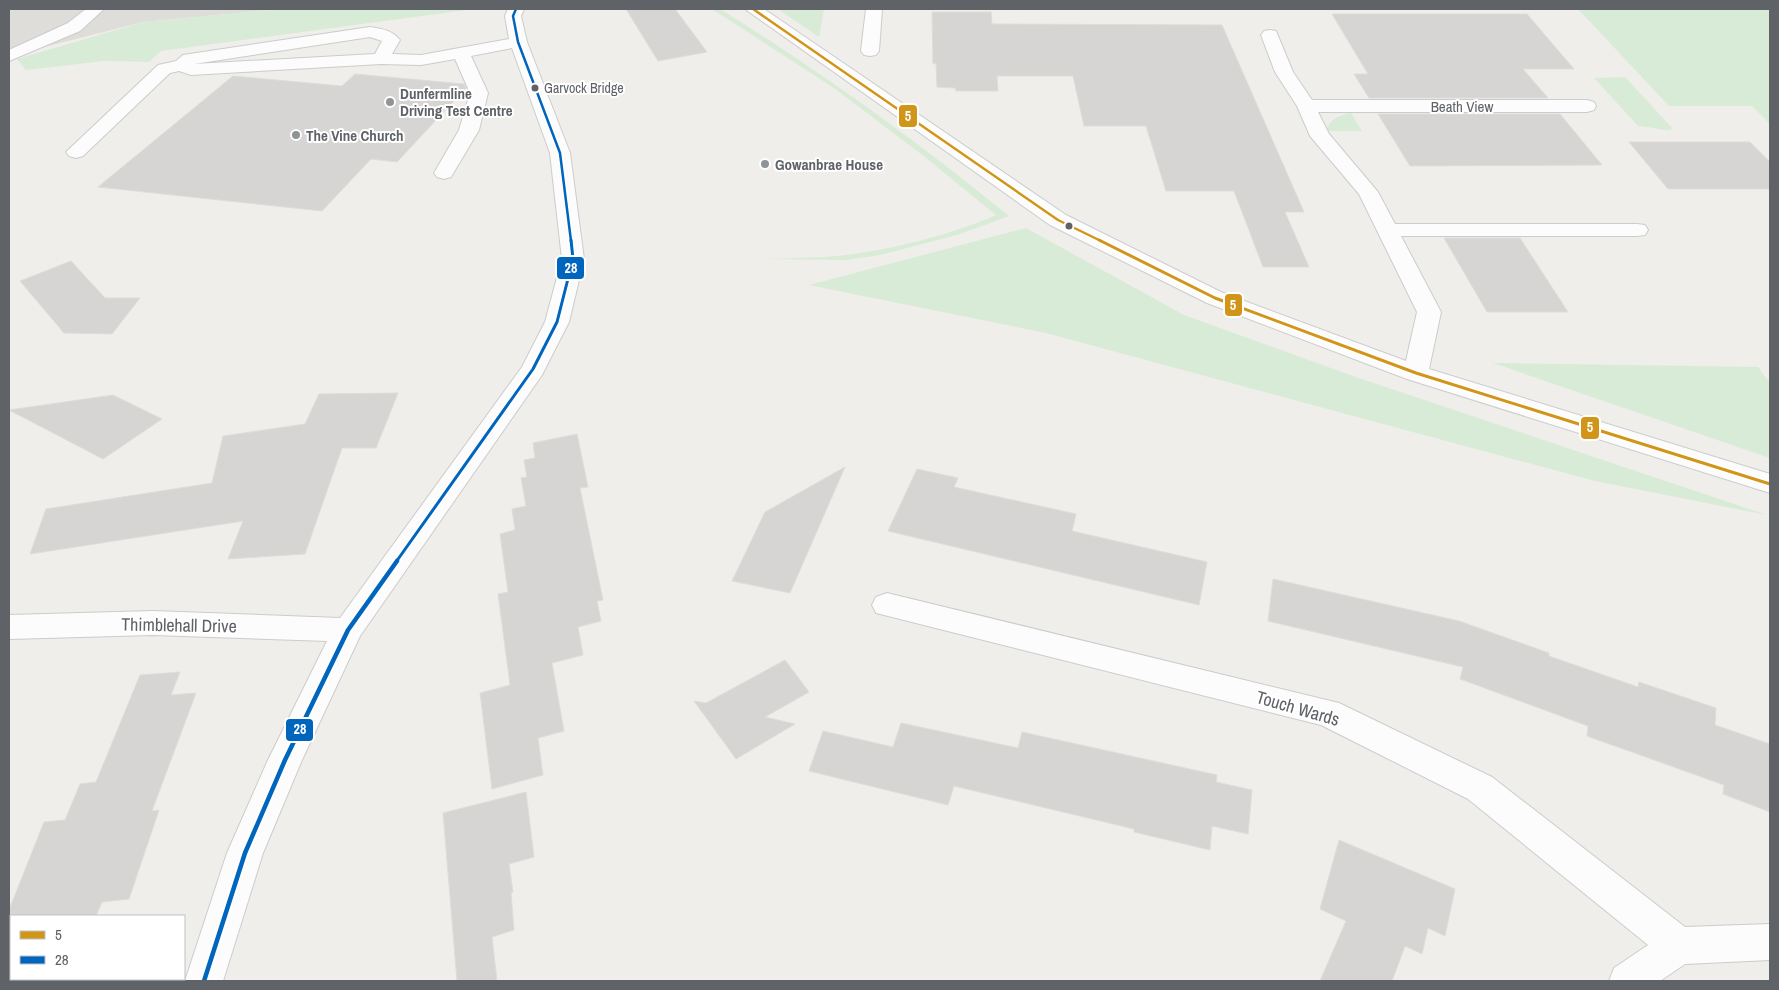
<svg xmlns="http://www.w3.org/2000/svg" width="1779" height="990" font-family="'Archivo Narrow',sans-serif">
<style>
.industrial{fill:#dfddda}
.green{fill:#d8ebd6}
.building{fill:#d6d5d3;stroke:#deddd9}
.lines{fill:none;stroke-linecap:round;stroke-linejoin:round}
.minor-casing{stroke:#cbcccc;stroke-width:2}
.minor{fill:#fdfcfc;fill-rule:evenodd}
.bus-1-far1-casing{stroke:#fff;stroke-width:5}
.bus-1-casing{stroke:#fff;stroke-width:6}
.bus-2-far2-casing{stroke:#fff;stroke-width:5}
.bus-2-far1-casing{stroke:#fff;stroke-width:6}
.bus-2-casing{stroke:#fff;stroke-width:8}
.bus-1-far1{stroke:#d1951a;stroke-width:2.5}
.bus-1{stroke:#d1951a;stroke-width:3}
.bus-2-far2{stroke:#0065bd;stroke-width:2.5}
.bus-2-far1{stroke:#0065bd;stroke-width:3}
.bus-2{stroke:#0065bd;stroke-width:4.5}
.bus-dot{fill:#5f6368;stroke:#fff;stroke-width:2}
.poi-dot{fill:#919496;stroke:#fff;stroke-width:2}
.labels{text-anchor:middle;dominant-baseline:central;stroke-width:4;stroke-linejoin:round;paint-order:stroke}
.far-bus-label{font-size:14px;fill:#5f6368;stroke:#fff;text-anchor:start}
.far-poi-label{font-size:15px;font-weight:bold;fill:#5f6368;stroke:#fff;text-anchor:start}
.far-street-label{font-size:15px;fill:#5f6368;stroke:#fff}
.street-label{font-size:18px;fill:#5f6368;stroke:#fff}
.line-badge{stroke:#fff;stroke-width:2}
.badge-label{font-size:14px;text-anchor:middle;font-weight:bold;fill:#fff}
</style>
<rect width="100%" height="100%" fill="#efeeea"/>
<!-- industrial -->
<path class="industrial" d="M9,9h270l-136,13 -134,34z"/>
<!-- green -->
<path class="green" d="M279,9h195l-313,42 -12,11 -45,-1 -78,9 -9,-11 126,-37z
M712,9h8c100,62 197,132 289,207l-52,19 -77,20 -34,5 -79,-1c19,-1 38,-1 58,-2 50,-3 125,-21 171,-42l-71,-58 -91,-69z
M778,9h46l-5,28z
M1578,9h192v115l-18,-18h-83z
M1625,77l47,51 -1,2c-11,1 -21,-4 -33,-4l-44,-48z
M1351,113l11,18h-36c4,-12 13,-16 25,-18z
M1026,228l158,87 169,61 414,139 -172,-34 -549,-148 -237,-48z
M1493,363l265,4 12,16v75z"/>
<!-- building -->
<path class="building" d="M626,9h49l32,43 -49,9z
M932,12h59l1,12 230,1 82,187h-19l24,55h-46l-29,-76h-68l-20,-65h-62l-11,-50h-76l1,15h-42l-1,-3 -18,-1 -1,-24 -3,1z
M1332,14h195l47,55h-51l25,29h-179l-15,-24h14z
M355,74l109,10 2,4 -69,74 -26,-3 -49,52 -224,-24 135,-111 109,10z
M1378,114h182l42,51 -192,1z
M1629,142h121l20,20v27h-102z
M1444,238h76l48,74h-81z
M71,261l34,37h35l-28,36 -48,-1 -44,-52z
M398,393l-22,55h-34l-37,106 -77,5 15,-38 -213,33 16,-45 166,-26 11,-47 82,-12 14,-30z
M113,395l49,24 -59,40 -94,-49z
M577,434l11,53 -8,1 23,112 -6,1 4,20 -23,6 5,28 -31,8 12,68 -26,7 5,37 -51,14 -12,-96 30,-8 -12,-91 10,-2 -8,-58 15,-4 -3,-21 14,-3 -5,-28 6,-1 -3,-17 11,-2 -2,-15z
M845,467l-55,126 -58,-12 33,-69z
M917,469l41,9 -4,9 122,27 -4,17 135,31 -8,43 -311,-74z
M1273,579l186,42 90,32v3l89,31 1,-5 77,26 -1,17 55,19v68l-47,-18 1,-9 -137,-49 1,-10 -128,-47 3,-12 -195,-46z
M785,660l24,32 -44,25 30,7 -59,35 -42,-58 12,2z
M180,672l-9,23 25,-2 -44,118 7,-1 -30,89 -27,3 -6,14h-87v-6l35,-88 21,-2 15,-36 16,-2 44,-107z
M901,723l117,25 4,-16 195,43 -1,7 36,8 -4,44 -36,-8 -2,24 -76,-18v-3l-180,-43 -6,19 -139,-34 14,-40 70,16z
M526,792l8,65 -25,7 4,28 -2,1 3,37 -22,7 5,44h-40l-14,-168z
M1339,840l116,49 -10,47 -17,-8 -6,26 -17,-8 -13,35h-72l26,-60 -26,-12z
M20,979h54l-1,2h-54z"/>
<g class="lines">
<defs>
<path id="minor" d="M86,9h18l-24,22 -71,30v-11l59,-27z
M508,9h16l-3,7 6,26 43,111 14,106 -15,63 -27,53 -182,261 -58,124 -39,93 -40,128h-38l42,-128 41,-93 59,-119 -174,-6 -144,4v-24l144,-4 187,7 182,-251 23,-45 17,-63 -12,-106 -38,-105 -41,8 17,37 -9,37 -28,47 -7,2 -7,-2 -3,-4 25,-43 11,-37 -15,-34 -34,6 -40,-1 -190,11 -12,-4 -9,2 -87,83 -7,2 -7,-2 -3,-4 92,-87 18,-4 7,-6 187,-28c12,2 22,3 30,13l-8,14 29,1 88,-16 -4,-23zM370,37l12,4 -7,13 -181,10z
M745,9h19l302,206 157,78 183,68 11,-49 -58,-118 -49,-58 -13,-30 -22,-34 -14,-37 3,-4 6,-1 6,1 17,41 19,28h275l7,2 2,4 -2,4 -7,2h-269l11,22 49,58 17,32h242l8,1 3,5 -3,5 -8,1h-236l40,76 -12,57 341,105v19l-363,-114 -200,-76 -157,-78z
M866,9h16l-3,42 -3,4 -6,1 -6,-1 -3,-4z
M887,593l452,110 153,74 193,150 85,-3v36l-85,4 -25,17h-51l5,-13 34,-23 -180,-146 -147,-74 -445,-112 -4,-8 4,-8z"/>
</defs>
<!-- minor casing -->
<use href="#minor" class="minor-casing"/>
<!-- minor -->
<use href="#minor" class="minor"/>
<defs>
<path id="bus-1-far1" d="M753,9l305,211 43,21"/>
<path id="bus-1" d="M1099,240l116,58 201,75 354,111"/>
<path id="bus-2-far2" d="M516,9l-3,7 5,26 42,111 11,88"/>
<path id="bus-2-far1" d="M396,562l137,-193 24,-47 16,-63 -2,-19"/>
<path id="bus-2" d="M204,981l41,-128 40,-93 63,-130 49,-69"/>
</defs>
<!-- bus-1-far1 casing -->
<use href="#bus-1-far1" class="bus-1-far1-casing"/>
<!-- bus-1 casing -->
<use href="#bus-1" class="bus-1-casing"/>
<!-- bus-2-far2 casing -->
<use href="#bus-2-far2" class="bus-2-far2-casing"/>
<!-- bus-2-far1 casing -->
<use href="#bus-2-far1" class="bus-2-far1-casing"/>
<!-- bus-2 casing -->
<use href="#bus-2" class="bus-2-casing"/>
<!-- bus-1-far1 -->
<use href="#bus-1-far1" class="bus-1-far1"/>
<!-- bus-1 -->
<use href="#bus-1" class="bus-1"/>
<!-- bus-2-far2 -->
<use href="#bus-2-far2" class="bus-2-far2"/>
<!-- bus-2-far1 -->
<use href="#bus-2-far1" class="bus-2-far1"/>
<!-- bus-2 -->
<use href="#bus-2" class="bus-2"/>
</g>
<!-- markers -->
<g class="bus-dot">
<circle cx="535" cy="88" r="4.5"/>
<circle cx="1069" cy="226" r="4.5"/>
</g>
<g class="poi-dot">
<circle cx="390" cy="102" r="5"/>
<circle cx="296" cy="135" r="5"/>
<circle cx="765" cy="164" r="5"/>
</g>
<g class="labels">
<!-- far-bus labels -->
<g class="far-bus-label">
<text x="544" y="88">Garvock Bridge</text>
</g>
<!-- far-poi labels -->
<g class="far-poi-label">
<text x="400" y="93">Dunfermline<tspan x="400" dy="17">Driving Test Centre</tspan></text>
<text x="306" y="135">The Vine Church</text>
<text x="775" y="164">Gowanbrae House</text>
</g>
<!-- far-street labels -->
<g class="far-street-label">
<text x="1462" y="106">Beath View</text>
</g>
<!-- street labels -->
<g class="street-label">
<text transform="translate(179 625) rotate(1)">Thimblehall Drive</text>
<text transform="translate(1298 708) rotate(16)">Touch Wards</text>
</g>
</g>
<g class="line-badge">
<rect x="898" y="104" width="20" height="24" rx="5" fill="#d1951a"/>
<rect x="556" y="256" width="29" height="24" rx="5" fill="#0065bd"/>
<rect x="1224" y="293" width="19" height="24" rx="5" fill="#d1951a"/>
<rect x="1580" y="416" width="20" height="24" rx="5" fill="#d1951a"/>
<rect x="285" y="718" width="29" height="24" rx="5" fill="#0065bd"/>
</g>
<g class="badge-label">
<text x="908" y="121">5</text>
<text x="571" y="273">28</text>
<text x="1233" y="310">5</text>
<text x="1590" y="432">5</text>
<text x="300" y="734">28</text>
</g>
<!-- border -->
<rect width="1779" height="990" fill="none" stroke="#5f6368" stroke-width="20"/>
<!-- legend -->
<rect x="10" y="915" width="175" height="65" fill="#ffffff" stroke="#bfc1c3"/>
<rect x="20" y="931" width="25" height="8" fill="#d1951a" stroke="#bfc1c3"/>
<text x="55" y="940" font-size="15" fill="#5f6368">5</text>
<rect x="20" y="956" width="25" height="8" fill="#0065bd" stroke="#bfc1c3"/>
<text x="55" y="965" font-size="15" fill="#5f6368">28</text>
</svg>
